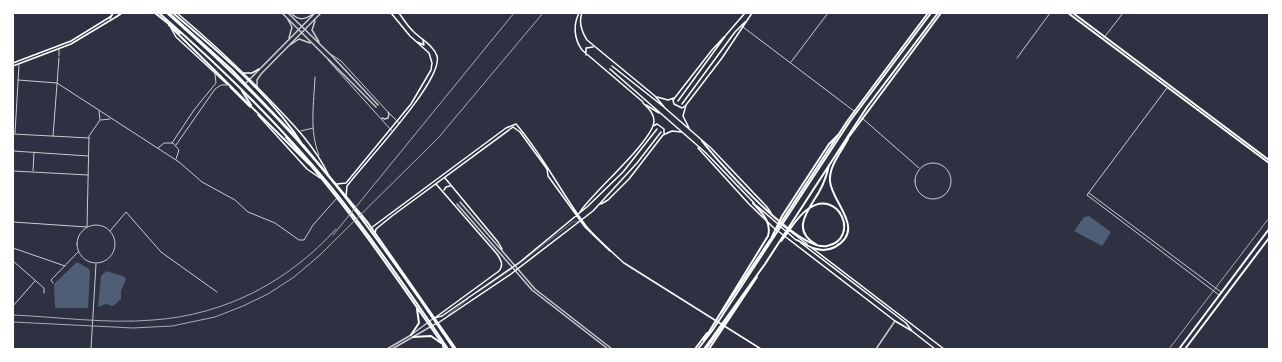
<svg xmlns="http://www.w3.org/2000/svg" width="1282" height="362" font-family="Lato,sans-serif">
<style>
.water{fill:#4f5d75}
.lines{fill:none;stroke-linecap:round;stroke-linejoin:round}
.service{stroke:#caccd0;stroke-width:0.5}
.minor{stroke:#caccd0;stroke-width:1}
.tertiary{stroke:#caccd0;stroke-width:1.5}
.secondary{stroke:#fff;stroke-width:1.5}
.primary{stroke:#fff;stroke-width:2}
.trunk{stroke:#fff;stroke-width:2}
.tram{stroke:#abadb3;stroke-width:1}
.rail{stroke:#abadb3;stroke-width:1}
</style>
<rect width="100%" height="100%" fill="#2d3142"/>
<!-- water -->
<path class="water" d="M1089,216l22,16 -9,14 -28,-15 10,-14z
M77,262l12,7 1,3 -2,36h-33l-1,-24z
M106,271l17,5 3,3 -5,12v8l-8,7 -7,-2 -8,3 3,-31z"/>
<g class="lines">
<!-- service -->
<path class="service" d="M516,266l57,-44 5,-1
M478,292l34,-23
M448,315l20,-16"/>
<!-- minor -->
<path class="minor" d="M743,27l111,84
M1103,39l20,-26
M332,55l9,6 46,50
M59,56v-7
M1017,58l33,-45
M328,60l64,71
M791,62l37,-49
M315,77c-1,26 -6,54 4,78
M18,80l39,3 122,79 23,20 33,18 13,12 27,11 24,17h5l9,-15 24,-27
M1167,88l-80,107 132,100
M389,113l10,10
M862,118l57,50
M101,120l9,-1
M301,131l12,-3
M15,133l4,-68
M13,134l76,4
M53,136l6,-78
M172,143l22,-33 22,-27 -1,-9
M176,145l39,-56 6,-4h7
M158,148l6,-5h9l6,7 -3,9
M13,151l75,5
M915 181a18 18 0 1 1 36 0a18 18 0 1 1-36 0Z
M13,171l75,4
M33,171l1,-19
M1089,193l132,99
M13,222l74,5 2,-91 11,-16 -1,-9
M77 244a19 19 0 1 1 38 0a19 19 0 1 1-38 0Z
M110,231l16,-19 35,40 56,40
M13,248l52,18
M13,261l31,27v5
M53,283l-2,-3 27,-28
M13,306l22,-25
M91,349l5,-85"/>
<!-- tertiary -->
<path class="tertiary" d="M282,13l94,94
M288,13l43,42 47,50
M291,13c8,8 13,7 22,1
M287,18l5,9 -3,11
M315,21l-3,9 7,12
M290,45l9,-6 11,4
M246,83l69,-70
M257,87v-7l4,-6 60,-61
M382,118l3,1 3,-1 1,-4 -1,-2
M460,202l75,87 77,60
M457,204l75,86 76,59
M387,349l24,-14 23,-17
M392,349l45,-26
M876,349l19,-28"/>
<!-- secondary -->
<path class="secondary" d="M177,13c31,26 60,53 88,82 24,25 49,49 64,81
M579,13c-6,12 -5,26 3,37l61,52
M582,13c-4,10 0,19 5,27l68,56 10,12 46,40 56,59 4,6
M748,19l4,-6
M171,28l5,9 51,47
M417,42l7,3 -1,-4
M586,55v-7l7,-1
M13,63l58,-22 39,-24
M13,66l58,-22 45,-27
M612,66l52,41
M610,69l96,84 48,50
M244,73h8l7,-4
M230,87l20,20
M657,97l11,3 6,-2
M678,101l48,-66 19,-22
M682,104l53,-72 10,-10
M646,105l13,8
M685,106l-3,2 -8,-4 -1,-4 39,-50 12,-13
M258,115l49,54 13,9
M653,126l4,-2 7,5v4
M689,128l-6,-12 3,-11 36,-47 26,-39
M698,148l51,56 26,25
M445,178l53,64 4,7
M337,184l9,-1 65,-79 20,-34 1,-7 -3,-10 -19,-17 -19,-23
M444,190l2,-3 4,-1
M346,196l1,-10c17,-23 97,-106 90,-130 -3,-10 -15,-16 -23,-24 -6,-5 -10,-12 -15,-19
M601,204l7,-4 21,-21 34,-44 9,-4 9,1
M757,206l21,18
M580,212c12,-19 74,-72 74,-91 0,-8 -6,-13 -11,-18
M782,225l25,19
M781,227l15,13
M371,228l135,-100 10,-4c27,31 45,69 70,102 11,13 25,25 38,37l137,86
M778,231l117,90 17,10 23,18
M375,233l1,-4 16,-13 121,-89 7,5 27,37 1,7 37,51 25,24
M801,243l105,80 6,8
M812,248l132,101
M436,317l63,-46c5,-6 2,-11 -2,-17l-61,-70
M434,318l8,-2 78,-54 68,-56 35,-34 34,-43
M438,323l73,-49 82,-63 44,-48 24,-31
M443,349v-5"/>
<!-- primary -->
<path class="primary" d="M155,13l25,20
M169,13l63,57 64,67
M1068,13l201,150
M1073,13l196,147
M116,17l6,-4
M110,18l3,-5
M242,91l9,14
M286,137c60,66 109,139 160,212
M848,138l93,-125
M303,145l65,78 88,126
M776,230l72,-110 80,-107
M721,313l49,-73
M411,335l8,-12 -2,-14
M413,337l18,-1 10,7
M695,349l12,-16
M706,349l33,-46
M1179,349l90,-120
M1185,349l84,-111"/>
<!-- trunk -->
<path class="trunk" d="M159,13c62,54 120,111 172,174 42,52 80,107 117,162
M167,13c60,53 118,109 168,171 42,53 81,109 119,165
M173,13c46,39 99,83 131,134
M169,25l140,139
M702,141c18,23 96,111 125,105 34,-7 12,-59 -19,-37 -12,8 -18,22 -27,32
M797,240c12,7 25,14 38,7 32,-18 -4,-45 -5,-66 -1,-15 11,-29 18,-42
M770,241l12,-25 47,-72 9,-9
M817,245c-27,-15 -9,-34 2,-53 5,-9 8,-17 10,-27
M704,340l64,-104c4,-14 -6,-23 -15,-33
M698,349l14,-18 138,-210 81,-108
M704,349l61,-85 102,-157 71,-94
M709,349l48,-72"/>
<!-- tram -->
<path class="tram" d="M1169,349l100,-131"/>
<!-- rail -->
<path class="rail" d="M333,235l181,-222
M13,315c46,2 94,9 140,5 72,-5 135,-38 183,-91
M13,322l120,6 39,-2 43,-9 28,-11 25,-12 26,-17 26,-22 119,-118 104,-124"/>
</g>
<!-- border -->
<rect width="1282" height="362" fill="none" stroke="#ffffff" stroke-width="28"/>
</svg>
